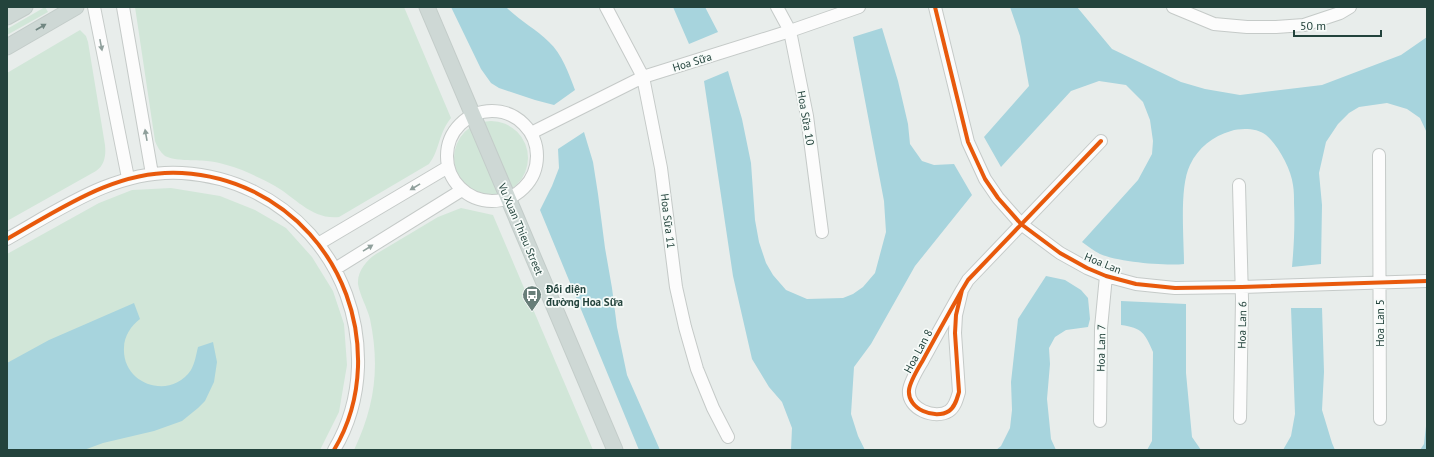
<svg xmlns="http://www.w3.org/2000/svg" width="1434" height="457" font-family="'PT Sans',sans-serif">
<style>
.green{fill:#d1e6d8}
.water{fill:#a7d4dd}
.lines{fill:none;stroke-linecap:round;stroke-linejoin:round}
.minor-casing{stroke:#c5cac8;stroke-width:14}
.major-casing{stroke:#c3ccc9;stroke-width:17}
.minor{stroke:#fcfcfc;stroke-width:12}
.major{stroke:#ced8d5;stroke-width:15}
.cycleway-casing{stroke:#f7fbf9;stroke-width:6}
.cycleway{stroke:#e8590c;stroke-width:4}
.oneway{fill:#708681}
.oneway2{fill:#90a09c}
.labels{text-anchor:middle;dominant-baseline:central;stroke-width:3.5;stroke-linejoin:round;paint-order:stroke}
.street-label{font-size:11px;fill:#23433c;stroke:#f7fbf9}
.poi-label{font-size:11px;font-weight:bold;fill:#23433c;stroke:#f7fbf9;text-anchor:start}
</style>
<rect width="100%" height="100%" fill="#e8edeb"/>
<!-- green -->
<path class="green" d="M45,7l3,5 -41,23v-6z
M135,7h269l47,111c-13,16 -11,32 -22,46l-90,53c-27,3 -43,-19 -64,-31 -10,-6 -22,-11 -33,-16 -11,-4 -23,-8 -35,-9 -12,-1 -33,0 -42,-5 -5,-4 -8,-10 -10,-15z
M80,30l6,6 2,6 17,103c1,10 0,20 -9,26l-89,50v-148z
M454 158a37 37 0 1 1 74 0a37 37 0 1 1-74 0Z
M171,188l49,8 35,14 31,18 26,29 21,34 11,33 3,41 -8,47 -19,38h-313v-196l92,-51 33,-13z
M461,208l32,7 100,235h-239c21,-44 26,-83 16,-131 -3,-12 -10,-23 -12,-35 -1,-13 9,-24 18,-30l62,-37z"/>
<!-- water -->
<path class="water" d="M451,7h55c13,13 30,22 43,35 13,12 20,32 26,48l-21,15 -19,-5 -36,-12 -8,-5 -10,-14z
M673,7h32l13,25 -29,12z
M1010,7h67l35,42 69,33 24,7 35,6 82,-10 79,-30 26,-18v96l-7,-15 -13,-9 -20,-6 -28,4 -10,6 -11,11 -12,18 -7,31 3,32 -1,59 -29,3c2,-22 3,-43 2,-64 0,-6 0,-12 -1,-18 -2,-16 -15,-40 -27,-50 -9,-7 -25,-7 -35,-4 -18,5 -33,17 -41,34 -11,22 -6,73 -6,99 -19,2 -66,-2 -84,-10 -6,-3 -12,-8 -18,-12l56,-62 14,-26 1,-13 -3,-21 -7,-18 -17,-17 -27,-4 -28,10 -70,76 -17,-30 45,-51 -9,-50z
M882,28l16,53 10,43 2,20 12,17 12,4 20,-1 18,31 -57,71 -44,78 -17,23 -3,47 7,22 7,14h-74l1,-22 -10,-26 -13,-15 -17,-28 -19,-83 -29,-195 24,-10 14,48 9,44 4,57 4,22 7,21 7,12 13,15 21,9 36,-1 10,-4 10,-7 12,-14 11,-41 -2,-31 -31,-164z
M584,132l9,30 5,32 7,54 7,40 5,39 10,48 33,75h-21l-99,-240 12,-24 7,-18 -1,-19z
M1046,276l19,4 16,10 7,8 2,21 -2,8 -22,3 -11,7 -6,11 1,16 -3,35 4,40 5,11h-60l5,-4 9,-18 2,-18 -1,-28 7,-63z
M1121,301l65,3v69l6,64 9,13h-54l5,-9 1,-89c-8,-19 -11,-24 -32,-27z
M134,303l6,16c-9,7 -16,17 -16,29 -2,36 46,53 67,22 4,-7 5,-15 7,-23l15,-5 4,20 -3,20 -9,19 -7,7 -16,13 -28,10 -51,12 -19,7h-77v-87l42,-23z
M1291,308h31l2,64 -2,38 10,33 3,7h-52l8,-14 4,-22z
M1427,417v33h-7l4,-6z"/>
<g class="lines">
<defs>
<path id="minor" d="M94,7l34,171
M123,7l29,167
M606,7l37,70 18,91 15,119 9,40 12,42 16,39 15,29
M777,7l13,24 17,85 15,116
M935,7l33,135 17,37 13,19 23,26 39,29 27,15 19,8 30,8 39,4 67,-1 185,-6
M1173,7l41,17 33,3h29l28,-2 36,-12 10,-6
M447 156a45 45 0 1 1 90 0a45 45 0 1 1-90 0Z
M531,133l112,-56 147,-46 69,-24
M1379,155l1,264
M1239,185l3,114 -2,119
M7,239c55,-31 110,-70 175,-66 103,6 179,92 176,194 -1,28 -9,58 -24,83
M318,244l130,-77
M335,269l127,-79
M962,290l-6,25 -1,18 4,59c-2,7 -4,15 -10,19 -14,9 -42,-2 -40,-21 1,-9 10,-23 14,-30 13,-24 26,-47 39,-70l6,-10 133,-139
M1100,421l1,-93 5,-52"/>
<path id="major" d="M427,7l188,443
M7,17l18,-10
M7,47l69,-40"/>
</defs>
<!-- minor casing -->
<use href="#minor" class="minor-casing"/>
<!-- major casing -->
<use href="#major" class="major-casing"/>
<!-- minor -->
<use href="#minor" class="minor"/>
<!-- major -->
<use href="#major" class="major"/>
<defs>
<path id="cycleway" d="M935,7l33,135 17,37 13,19 23,26 39,29 27,15 19,8 30,8 39,4 67,-1 185,-6
M7,239c55,-31 110,-70 175,-66 103,6 179,92 176,194 -1,28 -9,58 -24,83
M962,290l-6,25 -1,18 4,59c-2,7 -4,15 -10,19 -14,9 -42,-2 -40,-21 1,-9 10,-23 14,-30 13,-24 26,-47 39,-70l6,-10 133,-139"/>
</defs>
<!-- cycleway casing -->
<use href="#cycleway" class="cycleway-casing"/>
<!-- cycleway -->
<use href="#cycleway" class="cycleway"/>
</g>
<!-- one-way arrows -->
<defs><path id="oneway-solid" d="M-6-.8H1V-3.2L6.5 0L1 3.2V.8H-6Z"/></defs>
<use class="oneway" href="#oneway-solid" transform="translate(41 27) rotate(-30)"/>
<g class="oneway2">
<use href="#oneway-solid" transform="translate(101 45) rotate(79)"/>
<use href="#oneway-solid" transform="translate(146 135) rotate(-100)"/>
<use href="#oneway-solid" transform="translate(415 187) rotate(149)"/>
<use href="#oneway-solid" transform="translate(368 248) rotate(-32)"/>
</g>
<!-- icons -->
<defs>
<symbol id="bus-pin" viewBox="-11 -11 22 30"><path d="M0 17L-7.5 6A9.5 9.5 0 1 1 7.5 6Z" fill="#687e79" stroke="#f7fbf9"/><path d="M-5-6H5V4H4V6H2V4H-2V6H-4V4H-5ZM-3.5-4V0h7V-4ZM-3.5 1.2v1.5H-2V1.2ZM2 1.2v1.5H3.5V1.2Z" fill="#fff"/></symbol>
</defs>
<g fill-rule="evenodd">
<use href="#bus-pin" x="521" y="284" width="22" height="30"/>
</g>
<g class="labels">
<!-- street labels -->
<g class="street-label">
<text transform="translate(692 62) rotate(-17)">Hoa Sữa</text>
<text transform="translate(806 118) rotate(80)">Hoa Sữa 10</text>
<text transform="translate(668 221) rotate(83)">Hoa Sữa 11</text>
<text transform="translate(521 229) rotate(67)">Vu Xuan Thieu Street</text>
<text transform="translate(1103 263) rotate(22)">Hoa Lan</text>
<text transform="translate(1380 323) rotate(-90)">Hoa Lan 5</text>
<text transform="translate(1242 325) rotate(-89)">Hoa Lan 6</text>
<text transform="translate(1101 348) rotate(-89)">Hoa Lan 7</text>
<text transform="translate(918 351) rotate(-62)">Hoa Lan 8</text>
</g>
<!-- poi labels -->
<g class="poi-label">
<text x="546" y="289">Đối diện<tspan x="546" dy="13">đường Hoa Sữa</tspan></text>
</g>
</g>
<!-- border -->
<rect width="1434" height="457" fill="none" stroke="#23433c" stroke-width="16"/>
<!-- scale -->
<path d="M1294 30v6h87v-6" fill="none" stroke="#23433c" stroke-width="2"/>
<text x="1300" y="30" font-size="12" fill="#23433c" stroke="#f7fbf9" stroke-width="3" paint-order="stroke">50 m</text>
</svg>
